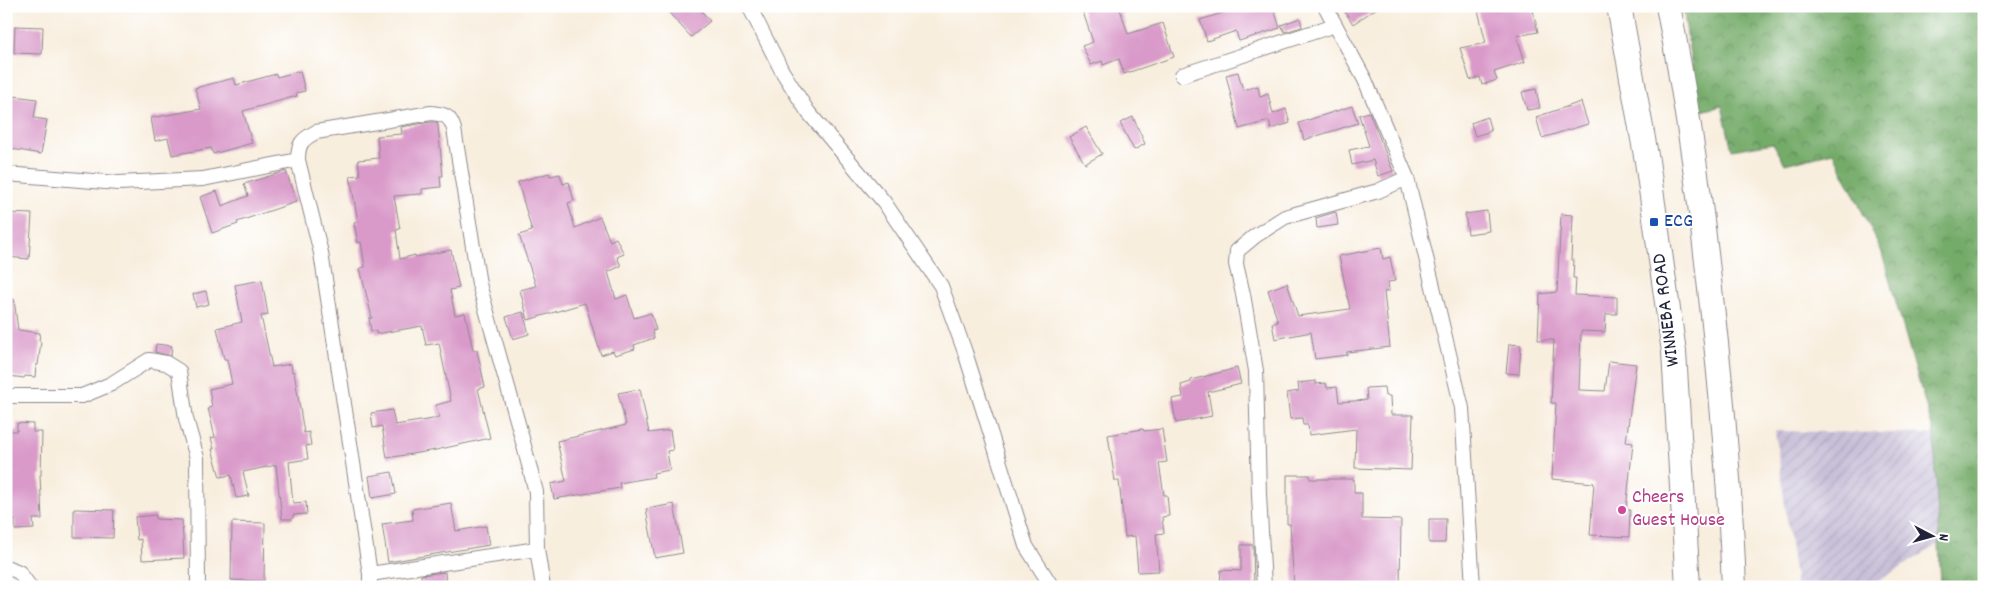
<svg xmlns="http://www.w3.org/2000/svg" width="1990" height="593" font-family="Dekko,sans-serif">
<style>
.industrial{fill:url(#industrial-furrows)}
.forest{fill:url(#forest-crowns);stroke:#4b6652}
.building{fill:#d99ac9}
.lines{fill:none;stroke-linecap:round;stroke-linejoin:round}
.minor-casing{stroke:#8d888c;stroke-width:16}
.trunk-casing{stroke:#8d888c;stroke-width:26}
.minor{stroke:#fff;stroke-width:14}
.trunk{stroke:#fff;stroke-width:24}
.transit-dot{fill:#1a4fb4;stroke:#fff;stroke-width:2}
.hotel-dot{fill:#d1479c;stroke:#fff;stroke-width:2}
.labels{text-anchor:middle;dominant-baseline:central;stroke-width:4;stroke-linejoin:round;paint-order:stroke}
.transit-label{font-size:20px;fill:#164399;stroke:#fff;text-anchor:start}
.street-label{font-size:20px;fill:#22223b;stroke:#fff}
.hotel-label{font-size:20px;fill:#b23c85;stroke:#fff;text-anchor:start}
</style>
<defs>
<pattern id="industrial-furrows" width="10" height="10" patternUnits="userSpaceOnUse" patternTransform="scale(1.25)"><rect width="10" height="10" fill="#c8bfd8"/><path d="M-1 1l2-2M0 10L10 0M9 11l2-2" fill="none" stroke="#aca4ba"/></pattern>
<pattern id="forest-crowns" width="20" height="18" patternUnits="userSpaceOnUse" patternTransform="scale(1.25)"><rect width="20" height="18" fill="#74ab69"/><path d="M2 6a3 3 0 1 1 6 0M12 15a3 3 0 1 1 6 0" fill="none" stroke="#5f8b58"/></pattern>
</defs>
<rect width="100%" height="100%" fill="#fff"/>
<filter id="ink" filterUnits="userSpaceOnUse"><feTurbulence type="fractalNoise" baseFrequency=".02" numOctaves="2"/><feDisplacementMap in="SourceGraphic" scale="10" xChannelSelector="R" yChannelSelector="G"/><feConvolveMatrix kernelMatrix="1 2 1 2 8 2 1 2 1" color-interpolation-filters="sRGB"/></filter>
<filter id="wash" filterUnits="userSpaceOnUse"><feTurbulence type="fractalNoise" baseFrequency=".0096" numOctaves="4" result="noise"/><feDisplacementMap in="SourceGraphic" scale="20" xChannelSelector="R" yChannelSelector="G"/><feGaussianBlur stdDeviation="1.12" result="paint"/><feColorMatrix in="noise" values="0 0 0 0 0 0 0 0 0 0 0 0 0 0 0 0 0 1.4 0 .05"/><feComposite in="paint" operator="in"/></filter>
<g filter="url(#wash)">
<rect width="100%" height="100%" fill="#f8eede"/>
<!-- industrial -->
<path class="industrial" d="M1775,431l159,3 5,110 -70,43h-73z"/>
<!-- forest -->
<path class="forest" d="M1683,6h301v581h-43l-7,-153 -53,-184 -48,-98 -48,12 -12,-21 -41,7 -10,-44 -24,6z"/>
<g id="blocks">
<!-- building -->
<path class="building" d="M663,6h34l13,15 -19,16z
M1081,6h38l9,28 35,-11 11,34 -50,17 -5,-15 -16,6 -1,-4 -11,4 -9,-19 11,-4z
M1234,6h39l7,22 -41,13 -3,-10 -29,10 -7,-21 35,-11z
M1354,6h26l-27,18 -8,-12z
M1477,6h55l6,26 -21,4 8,26 -31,10 3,8 -15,5 -2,-8 -10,3 -10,-32 26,-5z
M1300,18l2,9 -17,5 -4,-7z
M15,26l28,1 -1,27 -28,-1z
M300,71l5,20 -9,2 1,3 -54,15 9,32 -39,11 -2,-6 -39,7 -4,-17 -13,3 -4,-23 50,-9 -6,-21 39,-10 2,7 40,-11 1,3z
M1238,72l5,18 15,-4 2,11 8,-3 5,20 13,-5 4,14 -19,6 -2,-8 -30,8 -13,-54z
M1536,89l4,19 -13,2 -5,-18z
M6,95l31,4 -3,19 13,2 -6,34 -35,-6z
M1581,102l7,22 -46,14 -6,-21z
M1352,106l6,17 -54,17 -5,-17z
M1369,112l24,59 -15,5 -5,-16 -21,5 -3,-15 20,-4 -10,-31z
M1133,117l12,27 -11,6 -14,-27z
M1487,117l4,14 -16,5 -4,-13z
M431,122h6l1,4 5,50h-3l1,11 -19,2v5l-28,2 6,33 -4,1 4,29 15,-4 1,2 35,-7 8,38 -9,2 5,25 10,-2 8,37h4l8,37 -7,2 12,49 -54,12 -49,8 -5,-32 -9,2 -2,-15 21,-3 3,15 44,-7 -3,-13 15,-4 -12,-58 -13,2 -4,-19 -46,8v-3h-5l-2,-13h3l-12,-50 5,-1 -4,-25 -3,1 -4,-20 4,-1 -8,-46 10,-1 -2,-15 21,-2 -2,-22 25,-2 -1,-7z
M1086,127l16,27 -17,10 -16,-27z
M286,171l10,31 -59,20 1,2 -26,9 -12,-36 17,-6 5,15 26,-10 -4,-12z
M549,173l1,3 10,-2 3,10 6,-2 5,19 -6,2 7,25 25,-11 10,24 6,-3 8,16 -7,3 4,9 -13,6 8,27 11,-4 7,23 17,-5 5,17 -4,1 2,7 -20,7 1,4 -20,6 -2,-4 -12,4 -16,-52 -57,17 -8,-30 16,-4 -17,-51 13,-4 -14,-49z
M1487,211l2,20 -21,3 -3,-20z
M1336,212l2,13 -21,3 -1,-10z
M9,213l23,1 -3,45 -23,-2v-38l2,1z
M1561,214l12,1 -2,45h3l-1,18h3l-1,17 42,2v17h-11l-1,18 -24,-1 -2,59 26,1 4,-30 27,3 -10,78 7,1 -7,67h4l-1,27 -39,-2 4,-52 -42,-4 4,-76h-5l3,-63h-16l2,-46 17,-2z
M1381,248l2,11 7,-2 5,24 -7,1 1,9 -5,1 6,55 -43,5v3l-32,4 -4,-27 -36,7 -3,-16 6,-1 -10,-32 19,-7 11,33 52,-7 -11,-53z
M262,280l6,35 -7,1 11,51 19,-3 1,8h2l10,61 5,-1 2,13 -5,1 2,13 -19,3 4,41 13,-1 1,12 -14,1v4h-11l-6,-54 -33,7 6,24 -13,2 -5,-23 -11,2 -8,-28h2l-3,-11 4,-1 -7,-29 4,-1 -3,-18 23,-5 -5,-25h-3l-7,-31 25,-6 -7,-37z
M206,291l3,13 -13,3 -3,-13z
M14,299l4,31 22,3 -1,8 2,1 -3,23h-2l-1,12 -10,-1 -1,2 -15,-2v-2h-3v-74z
M523,312l6,22 -16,5 -7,-22z
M156,344l16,2 -1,10 -16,-4z
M1509,344l12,1 -2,29 -13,-1z
M1237,368l4,16 -33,8 4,24 -36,7 -4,-24 11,-2 -2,-12 10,-3v-2z
M1316,381v3l10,-1 1,5 10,-1 2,15 28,-2 -1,-12 18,-1 1,9h5l1,19h22l-2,55 -56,-2 1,-39 -47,6 -1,-10h-5l-1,-7 -12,1 -3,-26 12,-2 -1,-8z
M640,389l9,44 21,-3 3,20 -6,1 3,19 -17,3 1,4 -35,6 1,5 -66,11 -3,-15 15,-3 -9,-40 69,-16 -8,-32z
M17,423l16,1v8h9l-1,43h-1l2,44h-9l1,10 -19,1v-10h-9v-89h11z
M1143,429l1,2 18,-2 5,33 -8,1 5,32h3l2,21 -7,1 2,16 -8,1 3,37 -21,1 -3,-36 -10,1 -6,-56h-4l-7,-46z
M392,472l4,22 -24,4 -3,-22z
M1287,475h23v4h44v14h8v26l39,1 -1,67h-106l-4,-63h-3z
M451,503l5,28 30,-5 3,19 -101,17 -6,-38 31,-4 -1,-11z
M674,504l9,49 -28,5 -9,-49z
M74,509l40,1 -1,28 -39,-1z
M156,515v4l26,1 2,38 -42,2 -1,-21 -4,1 -2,-23z
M1429,519h17l-1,24h-16z
M232,522l33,1 -1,58 -33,-1z
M1241,545h12l1,42 -34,-1 1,-16 20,1z
M445,572l1,15h-24l-1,-12z"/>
</g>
</g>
<g filter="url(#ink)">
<use href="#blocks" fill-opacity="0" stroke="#8d888c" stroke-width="1"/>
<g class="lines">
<defs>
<path id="minor" d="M749,6l33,65 26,41 76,90 57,84 24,66 61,194 26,41
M1325,6l40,74 42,98 55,230 11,179
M1182,75l153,-50
M6,174l112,9 85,-4 95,-19
M6,396h76l29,-12 38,-24 17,3 13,8 7,48 11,39 1,129
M537,549l6,38
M6,567l13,5 11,15
M370,574l167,-25 -1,-57 -17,-65 -40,-143 -25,-155c-4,-13 -9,-15 -23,-16l-115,19c-15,8 -18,12 -18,28l23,93 49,321v13
M1264,587l-5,-92 -3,-124 -13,-77 -7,-30 1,-13 18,-15 30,-19 93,-26 29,-13"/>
<path id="trunk" d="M1619,6l28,155 27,191 14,235
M1668,6c18,91 31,182 41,274 12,102 21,204 25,307"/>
</defs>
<!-- minor casing -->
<use href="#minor" class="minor-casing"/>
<!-- trunk casing -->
<use href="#trunk" class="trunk-casing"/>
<!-- minor -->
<use href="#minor" class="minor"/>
<!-- trunk -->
<use href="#trunk" class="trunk"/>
</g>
</g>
<!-- markers -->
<rect class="transit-dot" x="1649" y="217" width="10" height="10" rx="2.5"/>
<circle class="hotel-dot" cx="1622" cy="510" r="5"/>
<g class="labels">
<!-- transit labels -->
<g class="transit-label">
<text x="1664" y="222">ECG</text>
</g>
<!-- street labels -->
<g class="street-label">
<text transform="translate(1667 310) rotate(-97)">WINNEBA ROAD</text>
</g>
<!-- hotel labels -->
<g class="hotel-label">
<text x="1632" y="498">Cheers<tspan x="1632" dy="23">Guest House</tspan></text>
</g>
</g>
<!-- margin -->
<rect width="1990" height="593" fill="none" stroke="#fff" stroke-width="25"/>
<!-- north arrow -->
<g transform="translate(1932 536) rotate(96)" stroke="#ffffff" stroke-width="4" paint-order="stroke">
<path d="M0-4L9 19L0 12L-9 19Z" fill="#22223b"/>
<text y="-8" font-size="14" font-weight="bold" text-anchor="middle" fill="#22223b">N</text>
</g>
</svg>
